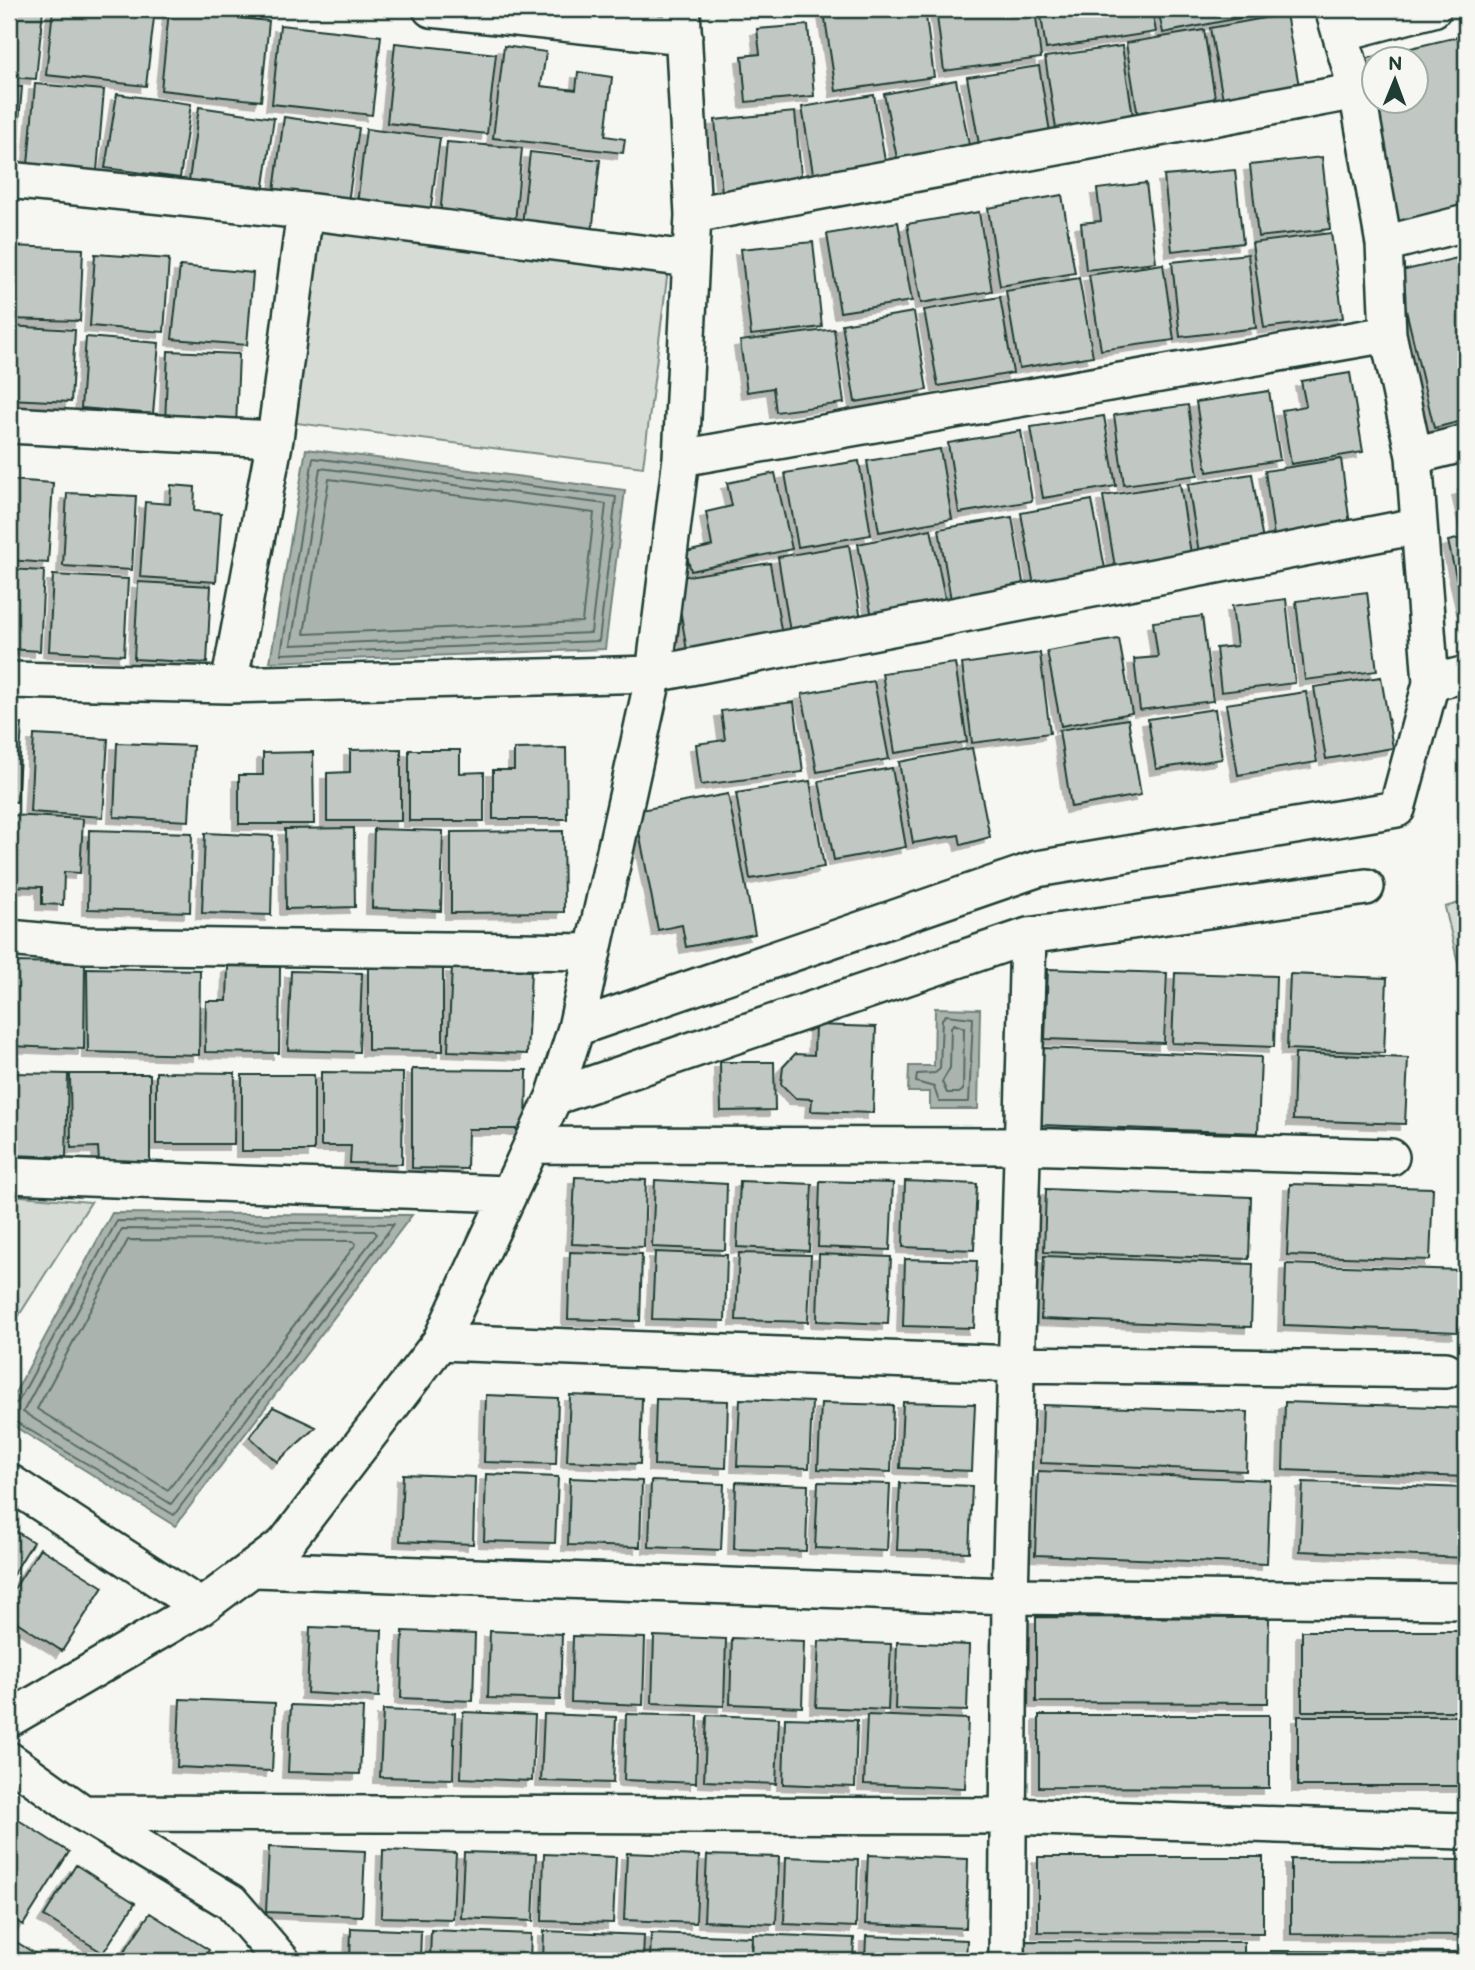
<svg xmlns="http://www.w3.org/2000/svg" width="1475" height="1970" font-family="'Balsamiq Sans',sans-serif">
<style>
.green{fill:#d6dbd6;stroke:#7a8c85;stroke-width:2}
.water{fill:#aab3ae;stroke:#72847d;stroke-width:2}
.lines{fill:none;stroke-linecap:round;stroke-linejoin:round}
.shore{stroke:#576c65;stroke-width:2}
.building{fill:#c1c8c3;stroke:#1f3d34;stroke-width:2;fill-rule:evenodd;filter:url(#shadow)}
.street-casing{stroke:#1f3d34;stroke-width:40}
.street{stroke:#f6f6f2;stroke-width:35}
</style>
<defs>
<filter id="shadow"><feDropShadow dx="-6" dy="6" stdDeviation="0" flood-color="#0004"/></filter>
</defs>
<rect width="100%" height="100%" fill="#f6f6f2"/>
<filter id="ink" filterUnits="userSpaceOnUse"><feTurbulence type="fractalNoise" baseFrequency=".0143" numOctaves="2"/><feDisplacementMap in="SourceGraphic" scale="14" xChannelSelector="R" yChannelSelector="G"/><feConvolveMatrix kernelMatrix="1 2 1 2 8 2 1 2 1" color-interpolation-filters="sRGB"/></filter>
<g filter="url(#ink)">
<!-- green -->
<path class="green" d="M321,227l347,43 -25,197 -347,-44z
M1466,901v97l-21,-91z
M9,1195l82,7 -82,129z"/>
<!-- water -->
<path class="water" d="M306,449l319,41 -20,159 -335,13z
M935,1008l45,1 -2,100h-48v-17h-22l1,-26h25z
M112,1213l300,2 -237,311 -166,-103v-19z"/>
<g class="lines">
<!-- shore -->
<path class="shore" d="M313,458l303,39 -17,144 -318,13z
M320,468l286,36 -15,129 -300,12z
M329,479l265,34 -12,109 -278,12z
M946,1015l27,3 -4,84h-30l-5,-15 -18,-5 1,-8 18,-1 5,-4 2,-50z
M954,1024l10,4 -1,62 -4,3h-12l-5,-11 8,-14 1,-41z
M122,1229l252,2 3,3 -206,270 -148,-92z
M128,1240l225,1 3,3 -188,246 -131,-81z
M9,1406l9,-4 99,-181 277,3 -220,291 -165,-97"/>
</g>
<!-- building -->
<path class="building" d="M9,9h34l-7,70 -27,-2z
M53,9h102l-9,77 -100,-11z
M845,9h80l9,68 -98,14 -12,-79z
M936,9h99l6,49 -97,13z
M1040,9h112l4,23 -110,17z
M1158,9h105l1,4 -101,20z
M169,11l100,10 -8,80 -100,-11z
M1286,14l15,83 -76,13 -15,-82z
M280,25l101,11 -9,79 -100,-11z
M808,25l6,71 -68,6 -4,-46 18,-2 -3,-25z
M1204,30l13,80 -78,13 -13,-80z
M1466,35v173l-67,16 -39,-164zM1374,60h42v42h-42z
M395,43l101,11 -9,80 -100,-11z
M504,46l42,6 -5,34 35,4 2,-18 34,5 -7,59 20,3 -2,14 -130,-15z
M1122,46l12,77 -77,12 -12,-78z
M1039,66l11,66 -71,12 -12,-67z
M956,80l14,69 -72,14 -14,-69z
M35,84l69,6 -7,81 -69,-6z
M9,86l13,1 -7,81 -6,-1z
M117,94l74,10 -11,74 -75,-10z
M874,95l12,72 -72,12 -12,-72z
M199,107l75,11 -11,74 -74,-11z
M795,112l7,73 -80,8 -7,-73z
M284,117l75,11 -11,74 -74,-11z
M366,129l74,9 -10,76 -73,-9z
M447,142l75,6 -7,75 -75,-7z
M530,152l70,8 -8,73 -70,-8z
M1322,157l8,72 -72,8 -8,-72z
M1235,170l8,73 -71,8 -8,-75z
M1146,183l10,79 -70,8 -5,-47 20,-2 -4,-32z
M1062,195l13,78 -75,13 -12,-78z
M979,212l13,79 -71,12 -14,-79z
M898,222l14,79 -72,11 -13,-78z
M1331,233l12,85 -79,10 -12,-85z
M813,242l9,85 -71,8 -10,-86z
M11,246l72,3 -3,72 -71,-2z
M95,254l74,5 -5,73 -74,-6z
M1248,254l8,74 -76,9 -8,-75z
M1466,256v164l-32,8 -37,-156z
M1163,264l11,76 -73,10 -12,-75z
M180,266l73,7 -6,72 -75,-6z
M1079,278l14,78 -74,12 -13,-77z
M1000,297l13,76 -75,13 -14,-76z
M914,312l13,78 -72,12 -13,-78z
M9,326l66,4 -4,72 -62,-3z
M834,329l10,74 -68,9 -3,-24 -26,4 -7,-51z
M86,337l73,6 -6,71 -72,-6z
M168,351l71,3 -3,72 -71,-3z
M1350,373l13,79 -72,12 -9,-54 24,-4 -5,-25z
M1269,391l11,69 -73,12 -11,-70z
M1188,405l10,70 -74,10 -10,-70z
M1104,416l12,70 -73,12 -12,-71z
M1021,431l11,70 -73,12 -11,-70z
M940,449l12,70 -73,13 -12,-71z
M1341,459l10,73 -76,11 -10,-72z
M859,461l12,74 -73,12 -13,-74z
M775,473l17,76 -101,22 -5,-19 26,-6 -6,-34 26,-6 -5,-23z
M1252,474l12,74 -64,11 -12,-75z
M9,480l44,3 -5,80 -39,-3z
M1180,484l12,76 -76,13 -13,-77z
M171,485l24,2 -1,24 27,2 -5,69 -76,-5 5,-75 25,2z
M1466,488v37l-8,-35z
M67,493l69,3 -4,74 -69,-4z
M1092,500l15,79 -72,12 -14,-78z
M1012,517l12,71 -73,12 -12,-71z
M931,529l15,74 -74,14 -14,-73z
M1466,537v70l-3,1 -15,-67z
M849,545l12,75 -71,12 -12,-75z
M770,563l13,79 -95,15 -13,-79z
M9,569l35,2 -4,80 -31,-2z
M53,575l75,4 -4,76 -75,-4z
M138,582l73,4 -4,77 -73,-4z
M1367,592l10,79 -72,9 -9,-79z
M1286,599l9,84 -74,9 -5,-44 21,-2 -5,-40z
M1202,616l11,85 -73,9 -6,-51 24,-2 -5,-35z
M1119,639l13,74 -71,13 -14,-75z
M1040,653l10,80 -78,10 -10,-79z
M955,663l12,79 -72,11 -13,-80z
M1381,677l12,71 -67,11 -12,-72z
M874,681l15,78 -72,13 -15,-78z
M1306,692l11,70 -79,13 -12,-71z
M794,702l9,70 -102,13 -5,-41 29,-4 -4,-29z
M1215,709l7,50 -66,10 -8,-50z
M1128,719l13,76 -70,12 -12,-77z
M9,723l13,1 -5,78 -8,-1z
M34,735l74,4 -5,78 -73,-5z
M117,743l76,3 -4,75 -75,-4z
M566,748l1,71h-74v-49h21v-21z
M972,748l18,89 -29,8 -2,-10 -46,8 -14,-81z
M401,749v72h-74v-48l23,-1v-22z
M409,750h51v23l24,-1v49h-75z
M313,752l1,72h-75v-49h24v-22z
M892,768l14,79 -72,13 -15,-79z
M810,781l14,86 -74,12 -14,-86z
M728,794l27,140 -69,13 -4,-22 -24,5 -23,-119z
M9,815l74,4 -3,54 -16,-1 -1,33 -21,-1v-17l-33,-1z
M354,828l1,79 -69,2 -1,-80z
M374,829l69,2 -2,80 -69,-3z
M89,830l103,3 -2,79 -102,-3z
M563,831l1,81 -113,1v-81z
M205,833l68,3 -2,79 -69,-2z
M9,962l76,1 -1,86 -75,-3z
M228,966l52,1 -1,86 -74,-1 1,-51h21z
M452,967l79,4 -4,83 -79,-3z
M87,968l113,2 -1,85 -111,-3z
M368,968h75v83l-75,-1z
M1048,969l119,4 -3,70 -119,-4z
M291,971l71,2 -3,79 -71,-2z
M1175,973l101,3 -2,71 -102,-4z
M1290,974l97,4 -3,75 -97,-4z
M815,1025l61,2 -3,86 -62,-2 1,-12 -17,-1 -14,-14 2,-17 12,-13 19,1z
M1043,1048l218,9 -3,76 -217,-8z
M1295,1053l113,5 -3,66 -112,-4z
M720,1062h54l1,48 -54,1z
M412,1069l115,1 -1,59h-58l-1,40 -55,-1z
M156,1072l79,1 -1,71h-78z
M321,1072l82,1 -1,91 -52,-1 1,-17h-30z
M9,1073l59,1 -2,83 -57,-2z
M70,1074h80v87l-51,1 -1,-15 -27,1z
M242,1075h72v76h-72z
M575,1177l71,3 -2,67 -72,-3z
M655,1180l72,4 -2,66 -73,-3z
M740,1181l72,3 -3,67 -72,-4z
M820,1181l73,2 -3,67 -72,-3z
M905,1181l72,3 -3,66 -71,-3z
M1290,1184l143,4 -3,72 -143,-5z
M1046,1189l205,8 -2,62 -205,-7z
M570,1252l72,2 -2,67 -72,-2z
M655,1252l72,3 -2,66 -73,-2z
M739,1253l72,2 -3,67 -72,-2z
M819,1254l72,3 -3,67 -71,-3z
M1044,1256l209,8 -2,63 -210,-8z
M905,1259l72,2 -3,67 -71,-2z
M1286,1264l175,6 -3,62 -174,-7z
M486,1395l72,3 -2,66 -72,-2z
M570,1395l72,3 -2,66 -73,-3z
M656,1399l72,2 -2,67 -72,-3z
M740,1399l72,3 -3,66 -72,-2z
M903,1402l72,2 -3,67 -72,-3z
M1285,1402l181,6v69l-183,-7z
M821,1403l72,2 -2,67 -73,-3z
M1043,1405l205,7 -2,59 -205,-8z
M273,1407l43,20 -39,35 -27,-25z
M1038,1471l232,9 -3,84 -232,-9z
M403,1474l72,3 -2,67 -73,-3z
M486,1474l72,3 -3,66 -71,-2z
M570,1478l72,3 -2,66 -72,-2z
M651,1481l73,3 -3,66 -72,-3z
M736,1482l72,3 -2,66 -72,-2z
M818,1482l72,2 -3,67 -72,-3z
M1303,1482l163,6v70l-166,-7z
M900,1483l72,3 -3,66 -72,-2z
M9,1527l24,15 -24,39z
M40,1548l63,39 -41,64 -53,-34v-20z
M1036,1617l233,1 -1,85 -232,-1z
M310,1627l72,3 -3,67 -72,-4z
M403,1631l72,3 -2,67 -72,-3z
M490,1631l72,3 -2,66 -72,-2z
M1302,1631h164v80h-164z
M573,1636l72,2 -2,67 -72,-3z
M654,1636l72,3 -2,67 -72,-3z
M732,1638l72,3 -2,66 -72,-3z
M819,1641l72,3 -3,66 -72,-3z
M897,1642l72,3 -2,66 -72,-2z
M180,1699l95,4 -3,68 -95,-4z
M291,1705l72,3 -3,66 -72,-2z
M383,1710l72,3 -2,66 -73,-2z
M463,1712l72,3 -3,66 -71,-3z
M544,1714l72,3 -3,66 -72,-2z
M626,1714l72,2 -2,67 -72,-3z
M707,1715l72,3 -3,66 -72,-3z
M867,1715l101,4 -3,69 -101,-4z
M1039,1715h230v73l-230,-1z
M1298,1716h168v70h-168z
M785,1718l72,2 -2,67 -72,-3z
M9,1814l60,38 -46,73 -14,-9z
M269,1847l96,4 -3,65 -96,-4z
M383,1850l73,3 -3,66 -72,-2z
M464,1852l72,2 -3,67 -72,-3z
M627,1853l72,3 -3,67 -72,-3z
M544,1854l72,3 -3,66 -71,-2z
M707,1855l72,2 -3,67 -72,-3z
M868,1855l100,4 -2,69 -101,-4z
M786,1857l72,3 -2,67 -72,-3z
M1038,1857h225v76l-225,-1z
M1291,1859l175,1v75l-175,-1z
M76,1865l59,38 -32,50 -59,-37z
M150,1913l59,37 -7,11h-84z
M351,1928l70,3 -1,30h-70z
M431,1930l100,4 -1,27h-100z
M544,1931l100,4 -1,26h-100z
M651,1933l101,4 -1,24h-101z
M753,1934l101,4 -1,23h-101z
M866,1936l101,4 -1,21h-101z
M10,1938l37,23h-38z
M1025,1941l219,1v19h-219z
M1270,1951l196,1v9h-196z"/>
<g class="lines">
<defs>
<path id="street" d="M431,9l253,27
M1341,33l92,-24
M9,180l296,31 384,48
M693,215l664,-124
M1384,244l82,-21
M9,425l266,14
M1414,456l52,-13
M681,458l707,-124
M9,680l220,5 425,-11 763,-148
M1431,683l35,-9
M229,685l46,-246 30,-228
M9,938l73,7 511,7
M576,1028l461,-159 360,-60 34,-126 -17,-227 -26,-122 -4,-90 -27,-153 -24,-82
M554,1097l474,-161 338,-49
M533,1145l489,1 369,11
M9,1175l499,19
M440,1342l575,22 431,6
M9,1482l192,125
M255,1569l755,27 456,5
M9,1719l192,-112 84,-63 155,-202 114,-245 22,-69 78,-354 27,-216 12,-243 -11,-206
M9,1760l74,53 926,3 453,15
M85,1814l146,88 51,59
M1007,1961l3,-365 18,-660"/>
</defs>
<!-- street casing -->
<use href="#street" class="street-casing"/>
<!-- street -->
<use href="#street" class="street"/>
</g>
</g>
<!-- margin -->
<rect width="1475" height="1970" fill="none" stroke="#f6f6f2" stroke-width="35"/>
<rect x="18" y="18" width="1440" height="1935" fill="none" stroke="#1f3d34" stroke-width="2.5" filter="url(#ink)"/>
<!-- north arrow -->
<g transform="translate(1395 80) rotate(1)"><circle r="33" fill="#f6f6f2" stroke="#a0aca6" stroke-width="2"/>
<path d="M0-5L12 26L0 18L-12 26Z" fill="#1f3d34"/>
<text y="-10" font-size="19" font-weight="bold" text-anchor="middle" fill="#1f3d34">N</text>
</g>
</svg>
